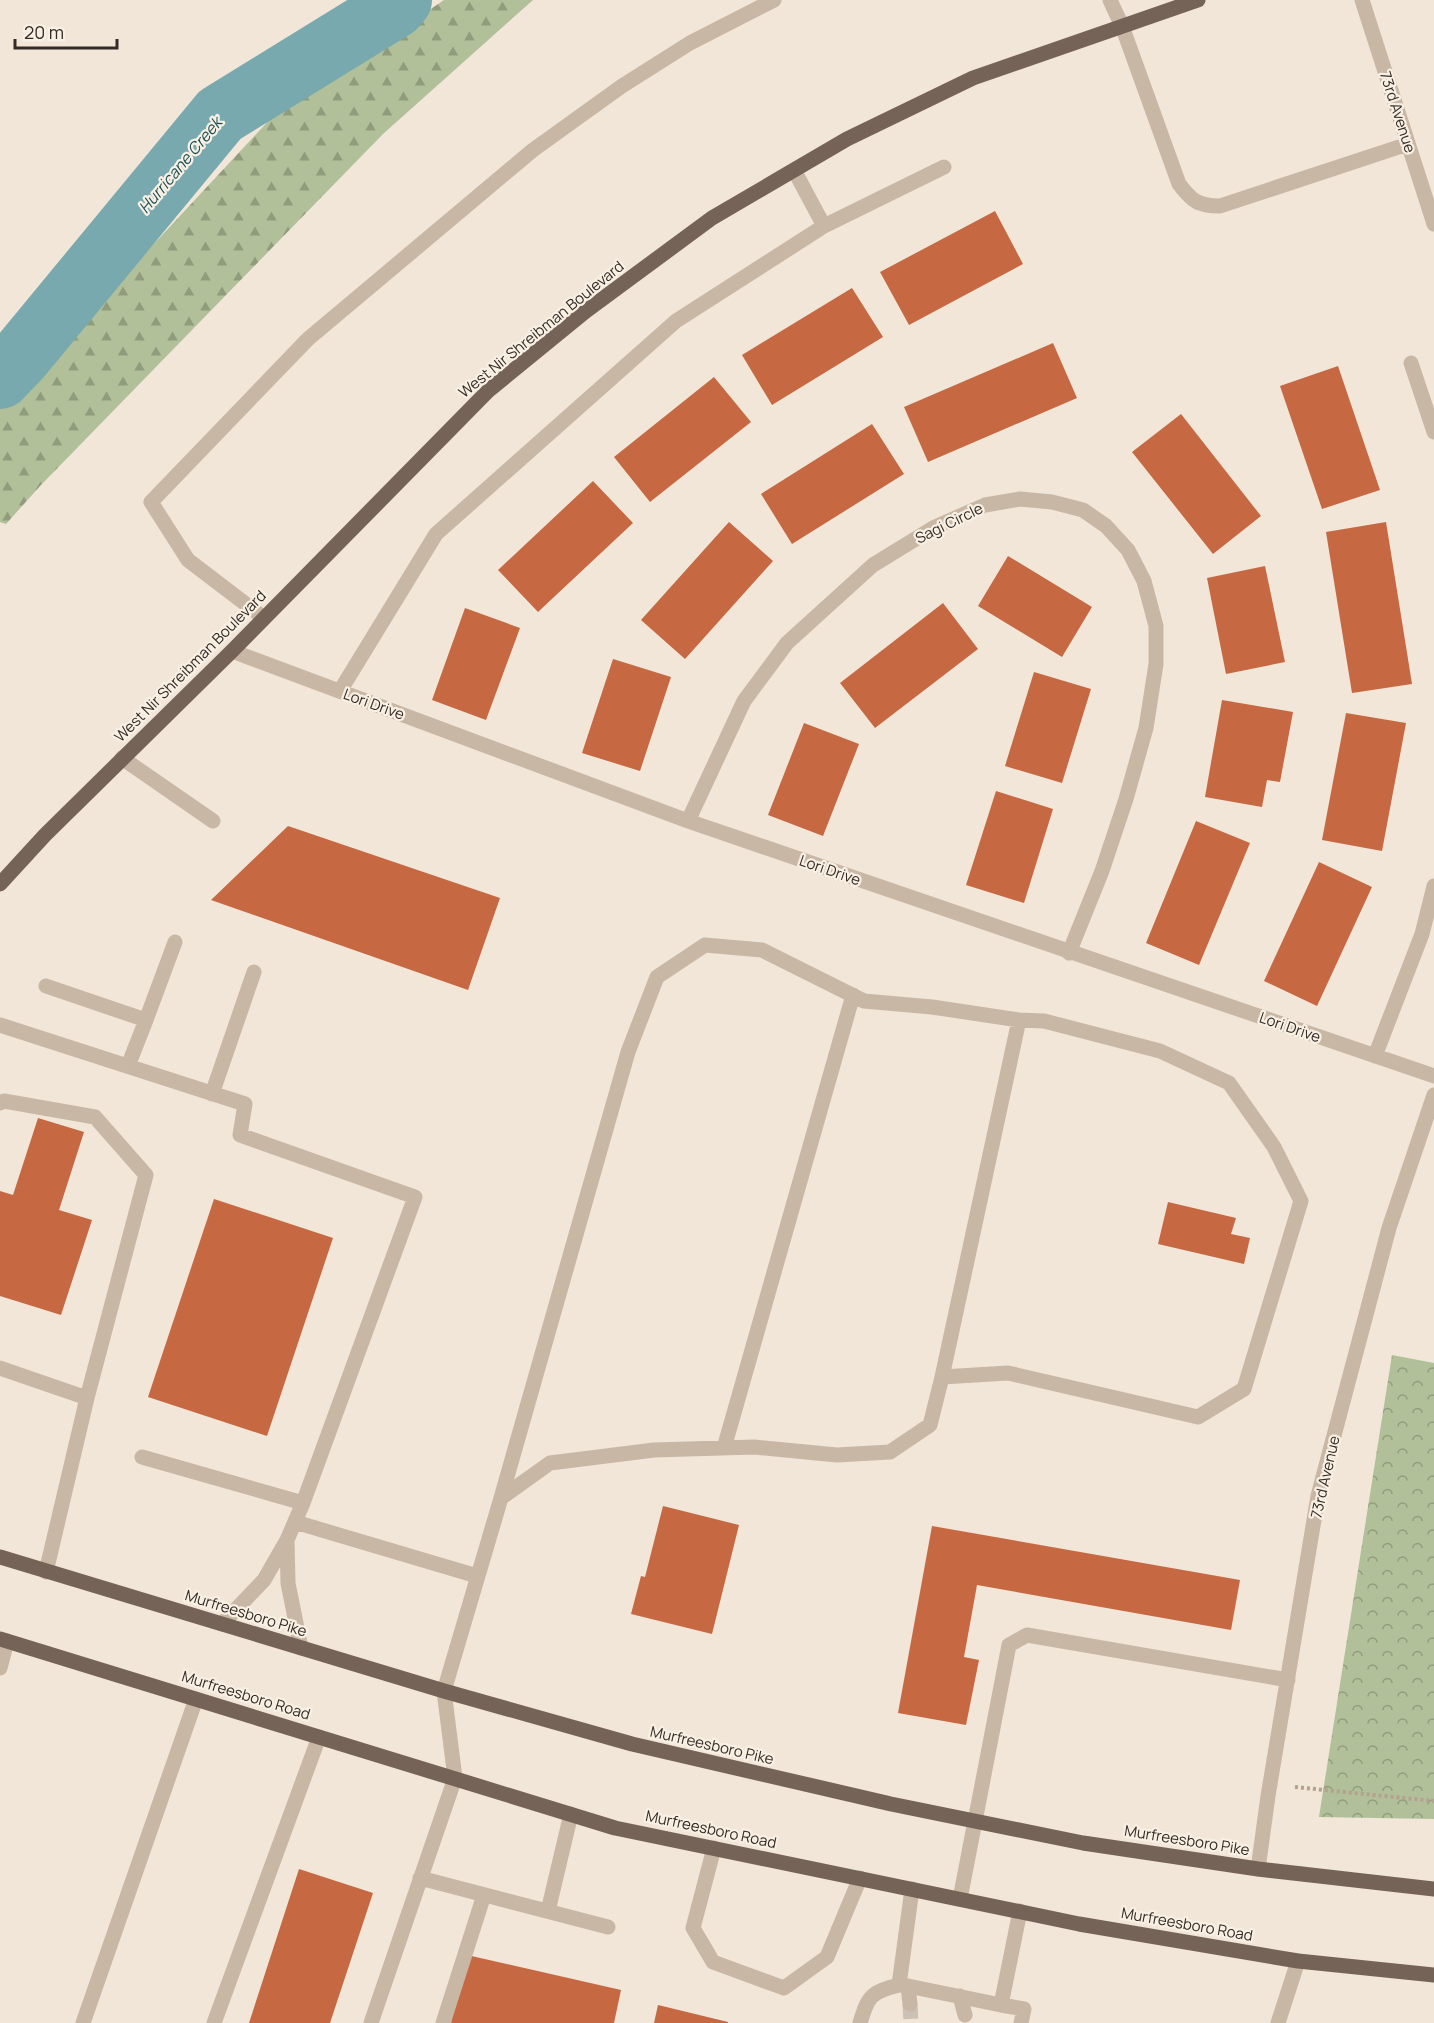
<svg xmlns="http://www.w3.org/2000/svg" width="1434" height="2023" font-family="Manrope,sans-serif">
<style>
.forest{fill:url(#forest-firs)}
.park{fill:url(#park-crowns)}
.lines{fill:none;stroke-linecap:round;stroke-linejoin:round}
.river{stroke:#77a9ae;stroke-width:62}
.building{fill:#c66842}
.minor-tunnel{stroke:#cbc1b4;stroke-width:15;stroke-dasharray:15 8;stroke-linecap:butt}
.path{stroke:#b4a18f;stroke-width:4;stroke-dasharray:3 3;stroke-linecap:butt}
.minor{stroke:#c9b7a5;stroke-width:15}
.major{stroke:#766357;stroke-width:15}
.labels{text-anchor:middle;dominant-baseline:central;stroke-width:4.5;stroke-linejoin:round;paint-order:stroke}
.street-label{font-size:15px;fill:#342b26;stroke:#f9f0e4}
.water-label{font-size:16px;font-style:italic;fill:#1c4f55;stroke:#f9f0e4}
</style>
<defs>
<pattern id="forest-firs" width="22" height="20" patternUnits="userSpaceOnUse" patternTransform="scale(1.5)"><rect width="22" height="20" fill="#b1c099"/><path d="M5 1l3.5 6h-7zM16 11l3.5 6h-7z" fill="#919c7d"/></pattern>
<pattern id="park-crowns" width="20" height="18" patternUnits="userSpaceOnUse" patternTransform="scale(1.5)"><rect width="20" height="18" fill="#b1c099"/><path d="M2 6a3 3 0 1 1 6 0M12 15a3 3 0 1 1 6 0" fill="none" stroke="#919c7d"/></pattern>
</defs>
<rect width="100%" height="100%" fill="#f1e6d8"/>
<!-- forest -->
<path class="forest" d="M444,0h89l-150,134 -342,351 -35,39 -6,-2v-113l274,-294z"/>
<!-- park -->
<path class="park" d="M1392,1355l42,8v456l-115,-2z"/>
<g class="lines">
<!-- river -->
<path class="river" d="M0,378l21,-22 199,-241 175,-108 6,-7"/>
</g>
<!-- building -->
<path class="building" d="M995,211l28,53 -114,61 -29,-53z
M852,288l31,49 -111,68 -30,-50z
M1053,343l24,55 -149,64 -24,-55z
M1338,366l42,124 -58,19 -42,-123z
M714,377l37,45 -101,80 -36,-45z
M1181,414l80,102 -48,38 -81,-102z
M872,424l32,50 -112,70 -31,-50z
M593,481l40,42 -95,89 -40,-42z
M729,522l44,39 -88,98 -44,-39z
M1386,522l26,162 -60,9 -26,-161z
M1008,556l84,51 -30,50 -84,-51z
M1265,566l20,96 -59,12 -19,-96z
M943,603l35,46 -103,79 -35,-45z
M465,608l55,20 -34,92 -54,-20z
M613,659l58,18 -31,94 -58,-18z
M1034,672l57,17 -29,94 -57,-17z
M1222,700l71,12 -13,70 -13,-2 -5,27 -57,-10z
M1346,713l60,10 -24,128 -60,-11z
M804,723l55,21 -36,92 -55,-21z
M996,791l57,18 -29,94 -58,-18z
M1196,821l54,22 -51,122 -53,-22z
M288,826l212,72 -32,92 -257,-90z
M1319,862l53,25 -55,119 -53,-25z
M38,1118l46,14 -25,78 33,10 -31,95 -61,-19v-105l13,4z
M214,1199l119,39 -66,198 -119,-39z
M1168,1202l68,16 -5,16 19,4 -6,26 -86,-20z
M663,1506l76,19 -27,109 -81,-20 10,-38 4,1z
M932,1526l308,54 -9,50 -254,-45 -13,72 15,3 -13,65 -68,-12z
M299,1869l74,24 -43,130h-81z
M467,1955l154,35 -7,33h-163z
M658,2005l70,17v1h-74z"/>
<g class="lines">
<!-- minor-tunnel -->
<path class="minor-tunnel" d="M910,2004l1,19"/>
<!-- path -->
<path class="path" d="M1295,1787l139,14"/>
<!-- minor -->
<path class="minor" d="M1110,0l12,26 57,158c13,17 19,22 41,22l188,-62
M1362,0l72,224
M824,226l120,-59
M1411,363l23,69
M264,618l-76,-58 -37,-58 157,-163 225,-189 89,-64 68,-43 84,-43
M232,651l456,170 746,255
M340,691l96,-157 240,-213 148,-95 -30,-56
M122,758l91,63
M688,821l56,-120 43,-58 86,-78 62,-38 50,-22 35,-6 32,3 31,8 23,16 22,24 16,31 12,45v38l-10,64 -20,71 -24,72 -33,82
M46,986l100,34 -18,46
M146,1020l29,-78
M0,1025l245,79 -5,31 175,62 -112,306 -16,37 -23,40 -42,44
M1375,1056l47,-122 12,-48
M212,1094l42,-122
M0,1103l4,-2 91,16 51,58 -59,223 -41,174
M0,1368l87,30
M942,1377l77,-357
M724,1448l129,-453
M142,1457l161,46
M295,1522l182,54
M287,1540l1,43 13,65
M0,1668l7,-27
M714,1848l-21,80 20,34 71,26 43,-31 33,-79
M1258,1869l10,-73 50,-300 71,-268 45,-133
M420,1878l188,49
M912,1889l-13,96 9,1 93,19 19,-94
M960,1899l49,-254 18,-10 261,45
M548,1911l23,-97
M908,1986l2,18
M960,1996l5,19
M1001,2005l23,4 -3,14
M83,2023l113,-324
M214,2023l105,-286
M371,2023l84,-245 -11,-87 57,-193 49,-35 104,-13 100,-3 83,8 53,-3 40,-27 12,-48 66,-4 190,44 46,-28 57,-188 -27,-54 -45,-64 -69,-32 -116,-30 -25,-1 -87,-13 -68,-6 -102,-51 -57,-5 -48,32 -29,75 -127,446
M443,2023l41,-128
M860,2023c8,-27 11,-31 39,-38
M1278,2023l20,-62"/>
<!-- major -->
<path class="major" d="M0,884l45,-49 187,-184 256,-260 98,-80 126,-93 135,-79 126,-61 225,-78
M0,1557l444,134 188,53 259,60 192,39 175,26 176,20
M0,1639l615,189 464,96 219,37 136,14"/>
</g>
<g class="labels">
<!-- street labels -->
<g class="street-label">
<text transform="translate(1398 112) rotate(72)">73rd Avenue</text>
<text transform="translate(541 329) rotate(-39)">West Nir Shreibman Boulevard</text>
<text transform="translate(949 523) rotate(-26)">Sagi Circle</text>
<text transform="translate(190 666) rotate(-45)">West Nir Shreibman Boulevard</text>
<text transform="translate(374 704) rotate(20)">Lori Drive</text>
<text transform="translate(830 870) rotate(19)">Lori Drive</text>
<text transform="translate(1290 1027) rotate(19)">Lori Drive</text>
<text transform="translate(1325 1477) rotate(-77)">73rd Avenue</text>
<text transform="translate(246 1613) rotate(17)">Murfreesboro Pike</text>
<text transform="translate(246 1695) rotate(17)">Murfreesboro Road</text>
<text transform="translate(712 1745) rotate(13)">Murfreesboro Pike</text>
<text transform="translate(711 1829) rotate(12)">Murfreesboro Road</text>
<text transform="translate(1187 1840) rotate(9)">Murfreesboro Pike</text>
<text transform="translate(1187 1924) rotate(10)">Murfreesboro Road</text>
</g>
<!-- water labels -->
<g class="water-label">
<text transform="translate(180 165) rotate(-50)">Hurricane Creek</text>
</g>
</g>
<!-- scale -->
<path d="M15 39v9h102v-9" fill="none" stroke="#342b26" stroke-width="3"/>
<text x="24" y="39" font-size="18" fill="#342b26" stroke="#f9f0e4" stroke-width="4.5" paint-order="stroke">20 m</text>
</svg>
